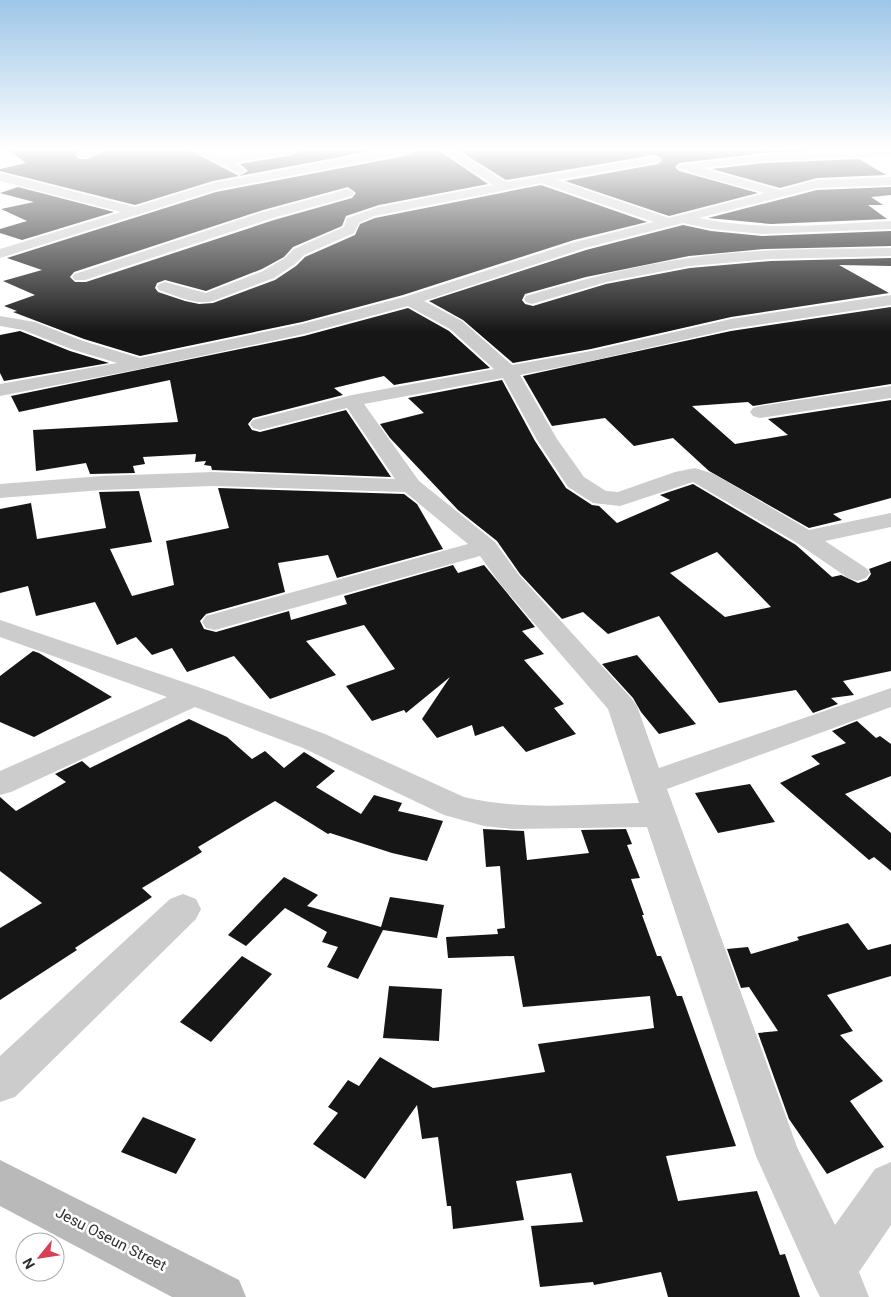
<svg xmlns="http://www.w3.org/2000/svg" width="891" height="1297" font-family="Roboto,sans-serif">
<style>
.building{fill:#161616;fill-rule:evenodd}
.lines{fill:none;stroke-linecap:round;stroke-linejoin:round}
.minor{fill:#ccc;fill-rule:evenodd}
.secondary{fill:#b9b9b9;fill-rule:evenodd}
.labels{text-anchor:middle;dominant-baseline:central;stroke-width:5;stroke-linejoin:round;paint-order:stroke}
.near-street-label{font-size:15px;fill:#2f2f2f;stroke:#fff}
</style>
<rect width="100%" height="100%" fill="#fff"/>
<!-- building -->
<path class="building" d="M9,150h72l-6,5 4,4h9l19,-9h82l50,26 9,-5 -8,-7 53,-9 7,-5h76l-163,31 -78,24 -135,-34v-2l26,-6z
M417,150h21l50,34 -109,21 -33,11 -4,10 -49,21 -9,10 -22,12 -56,22 -41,-11 -8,3 -2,5 3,4 27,9 14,3 14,-1 62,-23 21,-14 9,-9 50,-22 5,-11 15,-6 166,-33 106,37 -73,18 -171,55 -101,27 -162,34 -56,-17 -71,-27 4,-1 -13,-5 31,-11 -32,-14 39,-11 -35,-12 209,-66 194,-37zM348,187l8,6 -4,5 -78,22 -188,62h-11l-5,-5 4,-5 189,-62z
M458,150h374l-68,3 -85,10 -4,4 4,4 79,22 -89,23 -104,-35 93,-17 4,-4 -4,-4 -4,-1 -148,25z
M859,159l27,16 -69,3 -37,10 -68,-19 52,-6z
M18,187l96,25 -92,28 -22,-7v-4l27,-8 -26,-12 33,-7 -34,-9z
M891,187v8l-20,2 12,8h-15l19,14 -116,5 -63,-6 109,-28z
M683,225l28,6 51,5 129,-5v15l-126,3 -76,7 -103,21 -61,17 -3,6 3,4 8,2 73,-22 84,-16 81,-7 120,-3v8l-52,-1 50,28 -158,24 -140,32 -78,14 -50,-43 -34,-19 157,-51z
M891,307v77l-138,22 -5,-4 -56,4 43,38 53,-9 -20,-16 123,-19v98l-58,16 9,6 -33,8 -100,-57 -36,-33 -39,8 -29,-28 -53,8 -29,-50 208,-45z
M408,308l41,23 41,37 -96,17 -10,-9 -50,12 9,7 -90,23 -5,6 4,6 8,2 86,-22 45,67 -179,-7 -1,-4 -7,-1 2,-4 -11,1 1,-8 -53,3 2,7 -12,2 2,7 -45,1 -4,-11 -50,8 -3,-41 145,-8 -8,-42 -151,32 -8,-16 293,-60z
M20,331l50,20 39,12 -105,18 -4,-8v-38z
M502,380l33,61 31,47 26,17 7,1 18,17 53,-23 -10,-5 33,-11 103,61 36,32 9,-2 17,8 9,-3 4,-6 -2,-5 22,-8v110l-48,10 11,14 -23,3 7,6 -25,9 -17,-23 -77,13 -60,-87 -51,18 -25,-22 -21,7 -42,-45 -23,-33 -39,-31 -68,-72 -10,-14 44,-11 -16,-15zM717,552l54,55 -46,10 -55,-44z
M218,488l186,6 13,10 26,45 -106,29 -9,-23 -50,8 7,29 -79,22 -6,7 4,8 12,3 73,-21 2,9 56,-16 -3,-8 109,-31 5,8 26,-8 51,62 -13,4 22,23 -20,6 40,44 -10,4 22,26 -50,18 -23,-26 -28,10 -3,-11 -35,13 -15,-19 28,-42 -44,36 -2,-3 -32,11 -26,-35 49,-17 -31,-44 -58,16 30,34 -66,24 -36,-43 -47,16 -15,-24 -20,7 -16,-18 -19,8 -22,-43 -59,14 -8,-30 -28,7v-84l31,-6 6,36 69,-11 -7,-36 40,-1 13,51 -42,7 22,47 42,-11 -8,-44 63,-13z
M33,651l6,2 73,44 -78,40 -34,-15v-46z
M637,655l59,69 -37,10 -18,-22 -8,-14 -31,-34z
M189,719l38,18 25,22 13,-8 19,17 20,-16 31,19 -19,16 45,27 13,-19 28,8 -4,8 45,10 -16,40 -35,-8 -62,-20 -2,1 -53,-33 -77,46 4,5 -60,36 10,9 -77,51 2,2 -77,50v-72l42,-25 -42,-32v-74l16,14 50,-29 -11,-8 27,-13 8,7z
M857,721l19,17 4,-2 11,8v32l-46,18 46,39v38l-17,-14 -5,3 -89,-77 40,-19 -9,-8 35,-13 -14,-12z
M750,784l25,38 -57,11 -23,-40z
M483,829l41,2 3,29 62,-7 -8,-23 45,-1 6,15 -5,1 13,33 -9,1 13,36h-2l15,41h4l16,40h5l54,150 -70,10 12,45 79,-10 23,64 5,-1 15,43h-132l-7,-25 -67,13 -1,-3 -53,5 -9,-61 52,-4 -12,-49 -55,8 8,39 -71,9 -2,-23h-4l-9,-69 -16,2 -5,-34 -52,74 -52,-35 25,-31 -10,-6 20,-27 11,6 21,-29 53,31 112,-16 -7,-28 116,-16 -4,-32 -127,11 -9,-51 -66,2 -2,-21 52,-3 -1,-5 8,-1 -5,-62 -14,1z
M284,877l34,18 -11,11 74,21 9,-30 54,8 -7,33 -54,-8 -25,49 -31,-12 11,-20 -16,-5 5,-10 -42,-24 -39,38 -18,-11z
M848,923l20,27 23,-6v32l-64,19 26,36 -13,4 43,46 -33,20 34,46 -57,27 -38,-55 -31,-86 20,-2 -29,-44 -8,1 -14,-39 21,-2 3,7 48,-14 -2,-3z
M242,956l30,18 -61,68 -31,-20z
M389,986l53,3 -3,52 -56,-3z
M143,1117l53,22 -20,35 -55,-22z"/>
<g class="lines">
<!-- minor -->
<path class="minor" d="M86,150h19l-18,7h-8l-2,-2z
M191,150h16l18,7 44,-7h29l-5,3 -58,10 11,7 -6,4z
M389,150h26l-5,3 -194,37 -216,68v-9l121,-37 -121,-31v-8l135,34 78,-24z
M440,150h14l52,32 148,-25 4,1 2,2 -2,2 -4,1 -97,17 112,38 96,-25 -75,-20 -2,-3 -9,-1 -2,-2 2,-2 85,-10 127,-5v6l-127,5 -62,7 78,22 37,-10 74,-3v8l-74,3 -118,30c63,14 129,6 192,3v8l-129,5 -51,-5 -28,-6 -98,25 -161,53 38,20 50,44 79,-14 140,-32 160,-24v10l-160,24 -140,32 -71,14 37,64 27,38 22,14 12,1 57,-20 20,-4 19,6 95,56 82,-17v14l-66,14 41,27 4,5 -4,5 -9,3 -9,-3 -51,-35 -104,-61 -73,24 -27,-3 -25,-16 -31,-47 -34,-62 -139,26 55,77 76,61 24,33 113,124 5,7 22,62 232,-80v19l-224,82 130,358 38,78 40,-56 16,-7v63l-32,47 10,25h-49l-5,-10 -59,-131 -109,-329 -135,2 -28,-3 -40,-11 -141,-67 -108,-41 -184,85 -11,3v-24l167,-74 -167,-60v-17l204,69 121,45 139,63c57,14 118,7 175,6l-31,-94 -107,-124 -21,-29 -265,74 -9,-2 -4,-6 4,-6 262,-72 -63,-52 -192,-6 -111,4 -102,8v-14l102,-8 111,-4 182,7 -48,-71 -87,22 -7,-2 -3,-4 3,-4 99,-25 142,-26 -44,-40 -42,-23 -104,28 -164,35 -140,27v-12l117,-21 -46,-14 -48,-19 -23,-4v-10l35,6 48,19 57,17 162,-34 102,-27 171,-55 79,-20 -113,-39 -167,33 -15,7 -5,10 -50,22 -9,9 -21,14 -61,23c-17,5 -38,-6 -54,-11l-2,-3 2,-3 6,-2 41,11 57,-22 22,-13 9,-9 50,-22 3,-9 32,-11 114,-22z
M348,189l6,4 -2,3 -79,22 -188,62h-10l-3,-3 3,-3 188,-62z
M891,248v8l-120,3 -81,7 -84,16 -74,22 -6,-2 -2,-3 2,-3c54,-16 108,-30 163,-38 67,-10 135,-9 202,-10z
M891,386v12l-131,20 -7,-2 -3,-4 3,-4 7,-2z
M183,894l13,5 5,10 -5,10 -181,178 -15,5v-46l170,-157z"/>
<!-- secondary -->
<path class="secondary" d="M0,1160l239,120 7,17h-74l-172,-91z"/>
</g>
<!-- sky -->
<linearGradient id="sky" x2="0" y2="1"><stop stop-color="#9dc6e8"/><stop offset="0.45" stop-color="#fff"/><stop offset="1" stop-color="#fff" stop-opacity="0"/></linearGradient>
<rect width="891" height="332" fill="url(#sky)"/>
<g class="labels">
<!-- near-street labels -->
<g class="near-street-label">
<text transform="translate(111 1239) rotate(27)">Jesu Oseun Street</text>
</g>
</g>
<!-- north arrow -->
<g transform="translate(40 1257) rotate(240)"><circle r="24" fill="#ffffff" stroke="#acacac"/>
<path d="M0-4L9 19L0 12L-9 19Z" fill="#d83f54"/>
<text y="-8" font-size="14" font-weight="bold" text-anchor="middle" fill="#2f2f2f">N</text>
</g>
</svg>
